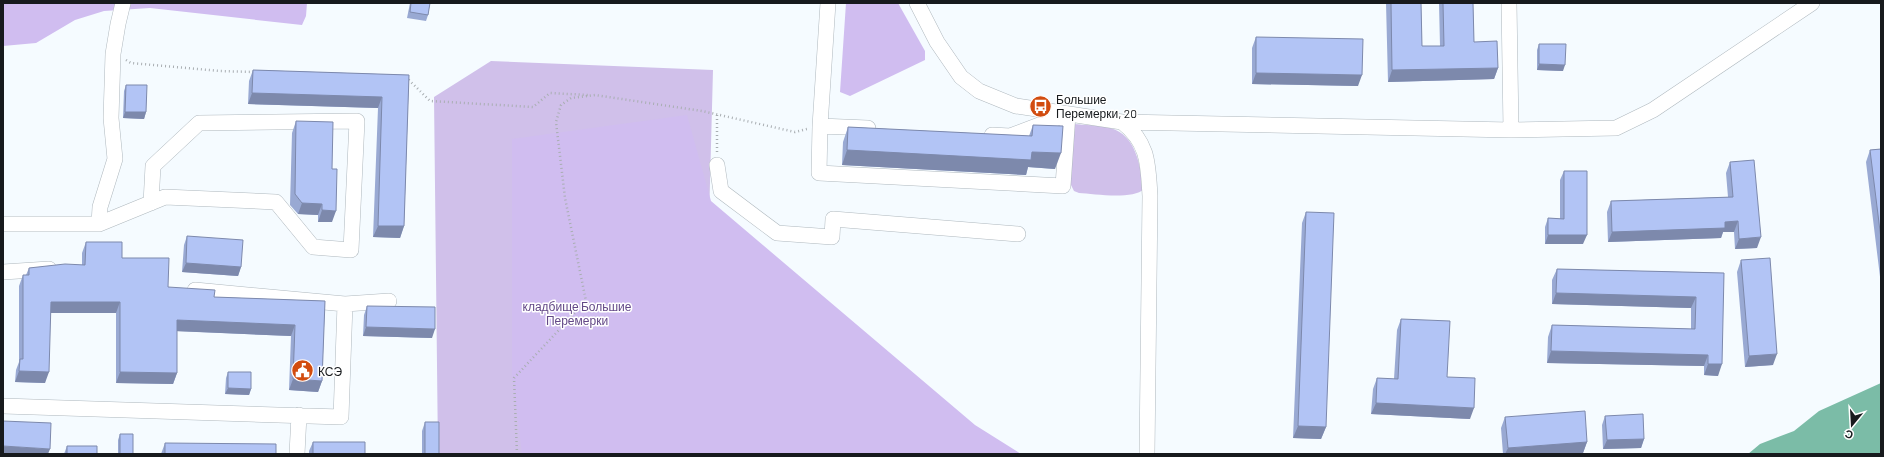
<svg xmlns="http://www.w3.org/2000/svg" width="1884" height="457" font-family="Barlow,sans-serif">
<style>
.green{fill:#d0c0ea}
.forest{fill:#d0bdf0}
.water{fill:#7bbca7}
.lines{fill:none;stroke-linecap:round;stroke-linejoin:round}
.minor-casing{stroke:#afb8be;stroke-width:16}
.path{stroke:#a9aeb2;stroke-width:2.5;stroke-dasharray:1 3;stroke-linecap:butt}
.minor{stroke:#fff;stroke-width:15}
.wall{fill:#99a9d3}
.shaded-wall{fill:#7d89ac}
.building{fill:#b2c4f5;stroke:#7d89ac}
.labels{text-anchor:middle;dominant-baseline:central;stroke-width:3;stroke-linejoin:round;paint-order:stroke}
.poi-label{font-size:12px;fill:#171a1d;stroke:#fff;text-anchor:start}
.park-label{font-size:12px;fill:#634887;stroke:#fff}
</style>
<rect width="100%" height="100%" fill="#f5fbff"/>
<!-- green -->
<path class="green" d="M491,61l222,9 -5,188 266,196h-536l-4,-357z
M1073,124c12,1 25,1 37,4 27,7 30,39 34,61 -11,11 -50,5 -65,4l-5,-2 -4,-8z"/>
<!-- forest -->
<path class="forest" d="M3,3h304l-1,13 -4,9 -152,-17 -46,3 -29,9 -39,23 -33,3z
M846,3h52l27,48v9l-75,36 -10,-4z
M687,115l24,86 264,224 46,29h-499l-10,-80v-235z"/>
<!-- water -->
<path class="water" d="M1881,383v71h-133l12,-10 34,-13 25,-20z"/>
<g class="lines">
<defs>
<path id="minor" d="M828,3l-8,123 48,2
M917,3l20,39 24,35 18,14 37,15 106,16 389,8 105,-2 37,-18 159,-107
M1509,3l2,127
M1122,122c27,21 26,43 28,74l-3,258
M820,126l-1,47 244,13 5,-72 -58,22 -18,-1
M717,165l4,26 56,42 55,4 1,-18 185,15
M3,224h96l66,-27 111,5 37,45 38,3 6,-129 -158,2 -46,43 -2,37
M99,224l1,-17 15,-48 -4,-41 2,-64 5,-30 5,-21
M3,272l46,-3
M195,290l150,14 44,-3
M3,406l338,11 4,-113
M297,454l2,-39"/>
</defs>
<!-- minor casing -->
<use href="#minor" class="minor-casing"/>
<!-- path -->
<path class="path" d="M126,60l5,3 89,8 34,1
M405,79h3l22,22 103,6 17,-14 38,2
M717,152v-37
M517,454l-3,-76 72,-77 -21,-103 -9,-76 5,-17 10,-7 24,-3 107,16 93,21 12,-3"/>
<!-- minor -->
<use href="#minor" class="minor"/>
</g>
<!-- wall -->
<path class="wall" d="M410,3h20l-2,12 -2,6 -19,-3z
M1386,3h35l1,43h18l-1,-43h34l1,39 24,26 -4,11 -106,3z
M1256,37l102,49 -106,-2v-36z
M1539,44l24,27 -26,-1v-20z
M253,70l156,5 -5,151 -4,12 -27,-1 5,-129 -130,-4 1,-23z
M126,85l20,27 -2,7 -21,-1 1,-27z
M296,121l36,48v53h-14v-7l-20,-1 -8,-9 2,-72z
M1033,125l22,44 -27,-2 -2,8 -184,-10 1,-23 5,-15 181,9z
M1881,149v136l-15,-123 4,-12z
M1730,162l27,86 -22,1 -1,-17h-11l-2,6 -113,4 -1,-30 4,-11 117,-4 -2,-24z
M1564,171l19,73h-38v-17l3,-9 12,1v-39z
M1306,212l20,215 -5,12 -28,-1 9,-215z
M187,236l54,31 -3,9 -56,-4 2,-27z
M86,242l36,16 46,29 46,10 111,4 -3,80 -4,11 -29,-2 2,-54 -114,-5v42l-4,11 -57,-1v-70h-65l-6,70 -30,-1 1,-12 3,-8v-76l4,-11h3l3,-7 53,-3v-12z
M1741,260l32,105 -28,2 -8,-95z
M1557,269l167,4 -6,103 -14,-1v-9l-157,-3 1,-26 4,-12 139,4v-21l-139,-4v-24z
M367,306l65,32 -69,-2 1,-21z
M1401,319l46,58 23,42 -99,-5 2,-25 4,-11 17,1 3,-49z
M228,372l23,17 -2,6 -24,-1 1,-16z
M1605,416l39,23 -3,9 -38,1 -1,-24z
M1505,417l82,25 -4,11 -11,1h-69l-2,-26z
M425,422l14,32h-17v-23z
M120,434l13,20h-15v-14z
M313,442l52,12h-56v-3z
M165,443l111,11h-115z
M67,446l30,8h-33z"/>
<!-- shaded-wall -->
<path class="shaded-wall" d="M1539,64l26,1 -2,6 -26,-1z
M1498,68l-4,11 -106,3 4,-12z
M1256,73l106,2 -4,11 -106,-2z
M252,93l130,4 -4,11 -130,-4z
M125,112h21l-2,7 -21,-1z
M847,150l185,2 29,1 -6,16 -27,-2 -2,8 -184,-10z
M302,203l20,1 -4,11 -20,-1z
M322,210l14,1 -4,11h-14z
M1738,221l-4,11h-11l-2,6 -113,4 4,-10 113,-10z
M378,226h26l-4,12 -27,-1z
M1548,235h39l-4,9h-38z
M1761,237l-4,11 -22,1 4,-10z
M186,263l55,4 -3,9 -56,-4z
M1556,293l140,4 -5,11 -139,-4z
M51,302h69l-4,11h-69z
M177,320l118,5 -4,11 -118,-5z
M366,327l69,2 -3,9 -69,-2z
M1551,351l157,4 -4,11 -157,-3z
M1777,354l-4,11 -28,2 4,-11z
M1708,364h14l-4,12 -14,-1z
M19,371l30,1 -4,11 -30,-1z
M120,372l57,1 -4,11 -57,-1z
M293,379l29,2 -4,11 -29,-2z
M228,388l23,1 -2,6 -24,-1z
M1376,403l98,5 -4,11 -99,-5z
M1298,426l28,1 -5,12 -28,-1z
M1644,439l-3,9 -38,1 4,-9z
M1587,442l-4,11 -11,1h-67l3,-6z
M3,446l47,3 -2,5h-45z"/>
<!-- building -->
<path class="building" d="M411,3h19l-2,12 -18,-3z
M1391,3h30l1,43h22l-1,-43h30l1,39 23,-1 1,27 -106,2z
M1256,37l107,2 -1,36 -106,-2z
M1539,44h27l-1,21 -26,-1z
M253,70l156,5 -5,151h-26l4,-129 -130,-4z
M126,85h21l-1,27h-21z
M296,121l37,1 -1,47h5l-1,42 -14,-1v-6l-20,-1 -7,-9z
M1033,125l30,1 -2,27 -29,-1 -1,8 -184,-10 1,-23 184,9z
M1881,149v90l-11,-89z
M1754,160l7,77 -22,2 -1,-18 -13,1v6l-113,4 -1,-31 122,-4 -3,-35z
M1564,171h23v64h-39v-17l16,1z
M1306,212l28,1 -8,214 -28,-1z
M187,236l56,4 -2,27 -55,-4z
M86,242h36v16h47l-1,29 47,3 -1,7 111,4 -3,80 -29,-2 2,-54 -118,-5v53l-57,-1v-70h-69l-2,70 -30,-1 1,-12h3v-84h6v-7l36,-4 20,1z
M1770,258l7,96 -28,2 -8,-96z
M1557,269l167,4 -2,91h-14v-9l-157,-4 1,-26 143,4 1,-32 -140,-4z
M367,306l68,1v22l-69,-2z
M1401,319l49,2 -3,56 28,1 -1,30 -98,-5 1,-25 21,1z
M228,372h23v17l-23,-1z
M1585,411l2,31 -79,6 -3,-31z
M1643,414l1,25 -37,1 -2,-24z
M3,421l48,2 -1,26 -47,-3z
M425,422h14v32h-14z
M120,434h13v20h-13z
M313,442h52v12h-52z
M165,443l111,1v10h-111z
M67,446h30v8h-30z"/>
<!-- icons -->
<defs>
<symbol id="bus-disc" viewBox="-11 -11 22 22"><circle r="9.5" fill="#d24c0f" stroke="#fff"/><path d="M-5-6H5V4H4V6H2V4H-2V6H-4V4H-5ZM-3.5-4V0h7V-4ZM-3.5 1.2v1.5H-2V1.2ZM2 1.2v1.5H3.5V1.2Z" fill="#fff"/></symbol>
<symbol id="civic-disc" viewBox="-11 -11 22 22"><circle r="9.5" fill="#d24c0f" stroke="#fff"/><path d="M-.6-6.5H3V-4.5H.6V-3L4-1V1h2V6H-6V1h2V-1L-.6-3ZM-1.2 2.5V6h2.4V2.5Z" fill="#fff"/></symbol>
</defs>
<g fill-rule="evenodd">
<use href="#bus-disc" x="1028" y="94" width="25" height="25"/>
<use href="#civic-disc" x="290" y="358" width="25" height="25"/>
</g>
<g class="labels">
<!-- poi labels -->
<g class="poi-label">
<text x="1056" y="99">Большие<tspan x="1056" dy="14">Перемерки, 20</tspan></text>
<text x="318" y="371">КСЭ</text>
</g>
<!-- park labels -->
<g class="park-label">
<text x="577" y="306">кладбище Большие<tspan x="577" dy="14">Перемерки</tspan></text>
</g>
</g>
<!-- border -->
<rect width="1884" height="457" fill="none" stroke="#171a1d" stroke-width="8"/>
<!-- north arrow -->
<g transform="translate(1852 425) rotate(198)" stroke="#ffffff" stroke-width="3" paint-order="stroke">
<path d="M0-3L7 15L0 10L-7 15Z" fill="#171a1d"/>
<text y="-6" font-size="11" font-weight="bold" text-anchor="middle" fill="#171a1d">С</text>
</g>
</svg>
